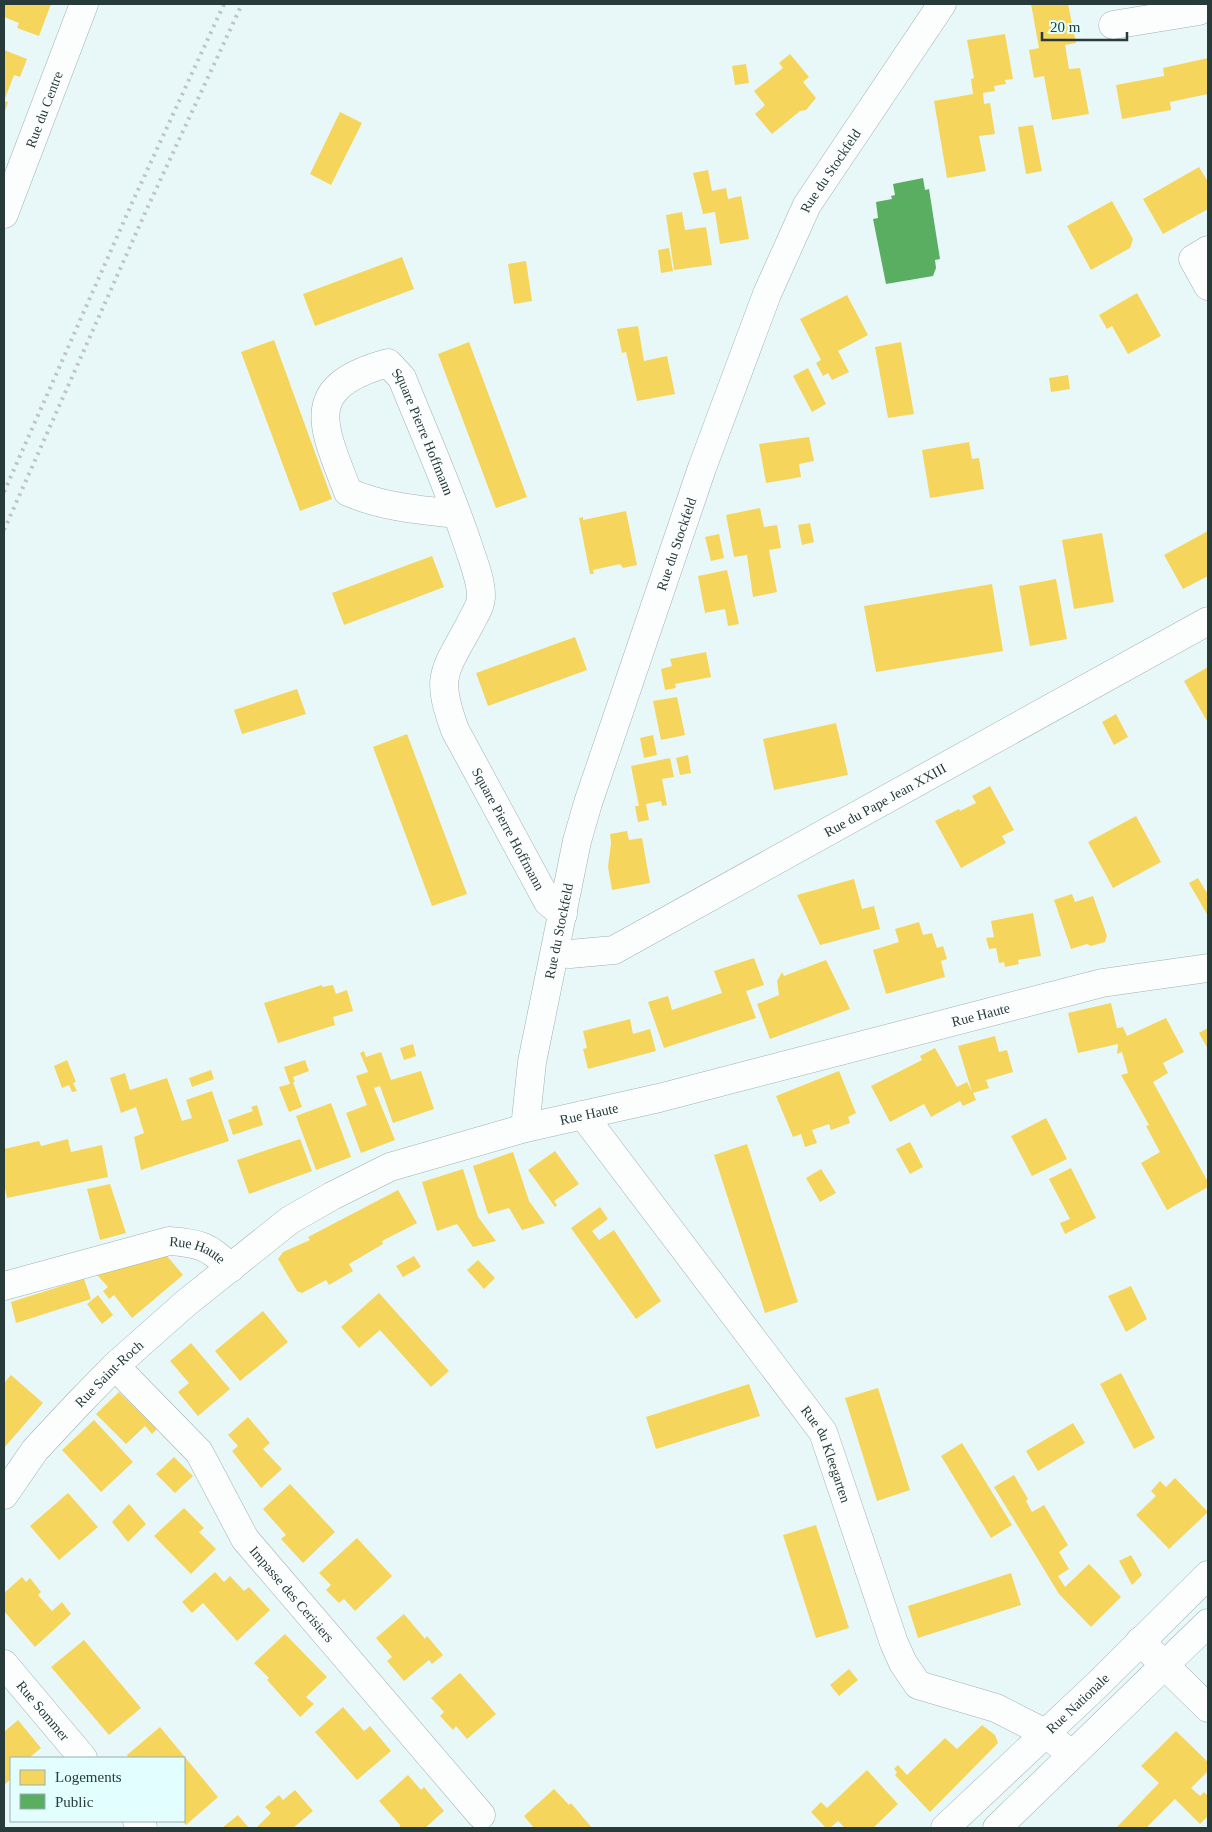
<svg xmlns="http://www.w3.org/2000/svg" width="1212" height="1832" font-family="'Times New Roman',serif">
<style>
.homes{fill:#f6d55c}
.public{fill:#5aae61}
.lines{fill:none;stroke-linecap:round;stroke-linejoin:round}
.street-casing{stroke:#a0b0b0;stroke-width:29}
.primary-casing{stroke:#a0b0b0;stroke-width:29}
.street{stroke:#fcfefe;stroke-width:28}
.primary{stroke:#fcfefe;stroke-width:28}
.rail{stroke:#c0c4c4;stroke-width:4;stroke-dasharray:2.5 5;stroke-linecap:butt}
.labels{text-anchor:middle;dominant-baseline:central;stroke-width:5;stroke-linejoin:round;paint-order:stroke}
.street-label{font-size:14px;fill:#283b3b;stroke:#e2fefe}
</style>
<rect width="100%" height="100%" fill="#e8f8f8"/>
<!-- homes -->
<path class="homes" d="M4,4h47l-12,32 -22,-8 2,-5 -15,-6z
M1031,4h37l8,39 -11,2 4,24 11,-1 9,46 -37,6 -8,-44 -10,2 -5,-28 10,-2z
M1005,34l8,45 -8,1 1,4 -12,2 1,5 -12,2 1,11 6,-1 5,31 -16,2 7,35 -39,7 -13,-77 39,-7 -2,-15 3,-1 -7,-38z
M4,50l23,9 -7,18 -6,-2 -10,26 4,1 -4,12z
M790,54l19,23 -6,5 13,16 -10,12 -6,1 -28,23 -17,-20 10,-9 -11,-14 29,-23 -4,-5z
M1208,58v36l-38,8 1,8 -49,9 -6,-34 48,-9 -1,-8z
M746,64l3,19 -14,2 -3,-19z
M340,112l22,11 -31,62 -21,-11z
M1033,125l9,46 -16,3 -8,-47z
M1199,167l9,15v27l-45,25 -20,-35z
M708,170l4,21 14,-3 2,11 13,-3 8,43 -29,5 -5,-32 -12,2 -10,-41z
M1112,201l21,38 -3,9 -39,22 -24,-44z
M682,212l3,18 21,-3 6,38 -38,5 -8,-55z
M669,248l4,23 -12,2 -3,-23z
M402,257l12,32 -99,37 -12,-32z
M526,261l6,40 -18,3 -6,-40z
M1137,293l24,43 -33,18 -16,-28 -5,3 -8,-14z
M847,295l21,40 -30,16 11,21 -17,8 -4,-7 -5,3 -7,-13 5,-3 -21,-41z
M638,326l6,35 23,-5 8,38 -38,7 -11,-49 -4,1 -5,-24z
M274,340l58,159 -32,12 -59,-159z
M469,342l58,155 -31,11 -58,-154z
M901,342l13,72 -26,4 -13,-71z
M808,368l18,36 -14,8 -19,-36z
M1068,375l2,14 -19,3 -2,-14z
M809,437l5,24 -15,3 2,13 -35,6 -7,-39z
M969,442l3,17 7,-1 5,31 -54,9 -8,-48z
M760,508l4,19 13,-2 4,23 -12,2 8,42 -24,5 -6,-42 -13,2 -8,-42z
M626,511l11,54 -14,3 -3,-4 -27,6 1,4h-4l-11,-56 4,-1v3z
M810,523l4,19 -12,3 -4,-20z
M1208,531v45l-25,13 -19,-34z
M1102,533l12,69 -40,7 -12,-69z
M719,534l5,24 -13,3 -6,-24z
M432,556l12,31 -100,38 -12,-32z
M727,570l12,54 -11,2 -3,-17 -20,4 -7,-37z
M1056,579l11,60 -37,7 -11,-60z
M992,584l11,67 -127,21 -12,-66z
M575,637l12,33 -99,36 -12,-33z
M706,652l5,25 -36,7 1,4 -11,2 -4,-21 11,-3 -2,-7z
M1208,667v53l-1,1 -23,-40z
M297,689l9,25 -64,20 -8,-24z
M677,697l8,38 -24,5 -8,-39z
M1116,714l12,23 -14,8 -12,-23z
M836,723l12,52 -74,15 -11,-51z
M407,734l60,160 -35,12 -59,-159z
M653,735l4,20 -13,3 -4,-20z
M688,755l3,18 -11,2 -4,-17z
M670,758l4,19 -12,2 5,26 -5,1 -1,-5 -15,3 3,16 -11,2 -3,-16h4l-8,-40z
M990,786l24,44 -12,6 4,7 -45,25 -26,-47 24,-12 1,2 16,-8 -4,-7z
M1136,816l25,46 -48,26 -25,-46z
M627,831l2,9 13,-2 8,45 -38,7 -4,-23 3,-24 -1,-9z
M1198,878l9,15 1,-1v24l-19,-33z
M854,879l8,30 12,-3 6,23 -60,16 -23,-50z
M1072,894l3,8 18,-6 14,40 -2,6 -14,4 -4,-2 -16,5 -17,-49z
M1033,913l8,43 -23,4 1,4 -14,3 -1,-5 -5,1 -3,-15 -7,1 -3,-11 8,-1 -3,-16z
M919,922l4,13 9,-2 5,15 6,-2 4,13 -6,2 4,16 -59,17 -13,-44 26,-8 -4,-13z
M754,958l10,27 -18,6 10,27 -92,30 -16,-46 20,-6 4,14 50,-17 -8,-22z
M826,960l24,49 -80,30 -13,-35 22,-9 -2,-14 5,-9 2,4z
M322,985v2l11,-2 3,9 11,-4 6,21 -20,6 2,8 -57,18 -14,-40z
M1111,1003l6,25 6,-1 4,9 39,-18 18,34 -21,11 5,10 -15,9 55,100v5l-41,23 -26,-47 19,-11 -14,-26 3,-1 -28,-50 7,-2 -6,-21 -5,2 1,-10 -40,9 -10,-40z
M630,1019l3,15 17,-5 6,22 -68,18 -5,-20 4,-1 -4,-17z
M1208,1028v21l-9,-16z
M995,1036l4,16 8,-2 6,22 -27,8 3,8 -16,5 3,7 -13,6 -3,-5 -29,16 -7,-13 -34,18 -19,-36 51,-26 -2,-4 15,-8 22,39 10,-5 5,10 -14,-46z
M413,1044l3,12 -12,4 -4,-12z
M364,1051l2,6 15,-5 10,28 30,-9 13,38 -41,14 -13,-37 -6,2 21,52 -34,13 -15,-40 21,-8 -11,-29 12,-4 -8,-19z
M67,1060l9,22 -3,1 4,8 -5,1 -3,-7 -7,3 -8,-22z
M305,1060l4,11 -16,6 2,5h-2l9,25 -13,5 -10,-25 11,-3 -6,-17z
M211,1070l3,9 -22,8 -3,-9z
M839,1071l17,42 -8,4 2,6 -19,7 -2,-6 -17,6 5,13 -12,4 -4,-13 -8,3 -17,-41z
M125,1073l5,17 37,-12 15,43 10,-3 -6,-18 26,-9 17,50 -88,29 -7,-33 10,-4 -8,-26 -15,6 -11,-35z
M331,1103l20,54 -35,13 -20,-54z
M257,1105l6,20 -30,10 -5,-15 25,-9 -2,-4z
M1046,1118l21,41 -35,17 -21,-40z
M68,1139l3,13 31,-7 6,32 -101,21 -3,-14v-35l35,-8 2,5z
M300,1139l12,32 -63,23 -12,-34z
M910,1142l13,25 -13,7 -14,-25z
M747,1144l51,158 -33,11 -51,-158z
M555,1151l24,33 -25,17 3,4 -2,2 -27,-37z
M513,1152l16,49 16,22 -23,7 -13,-22 -21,6 -15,-48z
M1071,1168l25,50 -31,16 -5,-11 10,-4 -21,-40z
M463,1169l15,48 18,24 -23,6 -16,-23 -20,7 -15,-49z
M821,1169l15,24 -16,9 -14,-24z
M110,1184l16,49 -26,7 -13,-51z
M398,1190l19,33 -35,18 1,3 -34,20 4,7 -24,14 -3,-5 -24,13 -5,-2 -19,-32 5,-7 27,-12 -2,-3z
M600,1207l8,12 -16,12 7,9 15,-10 47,71 -25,18 -65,-91z
M167,1256l16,19 -51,43 -18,-23 -5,4 -6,-8 5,-4 -11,-12z
M414,1256l7,11 -18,10 -7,-11z
M478,1260l17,18 -11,11 -17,-19z
M84,1279l7,20 -75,24 -5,-21z
M1131,1286l16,33 -21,13 -18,-36z
M379,1293l70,78 -18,16 -51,-57 -21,18 -18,-21z
M98,1295l15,20 -11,9 -15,-20z
M263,1311l25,31 -48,39 -25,-30z
M191,1343l39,46 -32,27 -20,-24 11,-9 -19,-22z
M1121,1373l34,65 -21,11 -34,-65z
M11,1375l32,28 -39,45v-65z
M749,1384l11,32 -104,33 -10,-32z
M878,1388l32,102 -33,11 -32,-103z
M119,1392l38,37 -5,5 -7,-8 -19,18 -30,-30z
M248,1417l22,26 -7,6 19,20 -21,19 -29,-37 6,-5 -10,-11z
M94,1420l39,42 -32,30 -39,-42z
M1073,1423l12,20 -47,28 -12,-20z
M962,1443l50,82 -21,13 -50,-82z
M174,1457l19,19 -18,17 -19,-19z
M1014,1475l14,24 -2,2 6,11 12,-7 24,40 -9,7 10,17 -11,7 7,11 24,-23 32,33 -30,30 -32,-33 -65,-107z
M1175,1478l33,34 -39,37 -33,-34 20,-19 -5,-5 9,-10 6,6z
M290,1484l45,48 -32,31 -22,-24 5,-4 -23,-26z
M68,1493l30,34 -39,33 -29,-34z
M129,1504l17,20 -18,18 -16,-20z
M184,1508l20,20 -5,4 17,17 -25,25 -37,-38z
M816,1525l33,103 -33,10 -33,-103z
M357,1538l35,38 -37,35 -11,-12 -5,4 -13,-13 5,-5 -12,-12z
M1131,1555l11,20 -10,10 -13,-24z
M215,1572l9,10 6,-6 14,15 5,-4 21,23 -33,31 -34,-38 -11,10 -10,-11z
M1011,1573l10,32 -103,33 -10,-32z
M22,1577l4,5 4,-4 11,14 -3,3 14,16 10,-9 9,12 -36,33 -31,-36v-18z
M404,1614l21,25 2,-3 16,19 -11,9 -3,-4 -25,21 -17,-20 5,-4 -16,-19z
M285,1634l42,43 -21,20 8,7 -14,13 -33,-37 2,-2 -15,-15z
M84,1640l57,68 -32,27 -58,-68z
M849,1669l9,11 -19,16 -9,-11z
M460,1673l36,41 -29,25 -11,-13 -3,4 -13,-14 4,-4 -13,-14z
M343,1707l21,24 6,-5 21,25 -34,29 -42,-48z
M18,1720l23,28 -12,10h-18v21l-7,6v-53z
M982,1725l13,10 3,8 -68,69 -35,-37 2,-3 -3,-3 4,-4 9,10 38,-37 12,11z
M160,1727l58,70 -32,28 -4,-4 2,-63h-55l-2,-3z
M1176,1731l32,31v9l-17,17 9,8 4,-4 4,4v20l-8,8 -25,-25 -29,29h-30l43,-45 -18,-17z
M867,1770l31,34 -25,24h-28l-7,-7 -8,7h-4l-15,-16 10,-10 6,6z
M408,1775l13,15 3,-3 20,24 -19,17h-25v-3l-21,-24z
M554,1789l15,16 2,-2 21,25h-58l-10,-12z
M295,1790l18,21 -20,17h-37l15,-15 -6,-6 14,-12 4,5z
M238,1815l10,12 -1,1h-25z"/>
<!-- public -->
<path class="public" d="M923,178l2,12 4,-1 11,70 -5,1 1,8 -3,8 -47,8 -13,-65 5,-1 -2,-16 16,-3 -1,-3 4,-1 -2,-11z"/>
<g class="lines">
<defs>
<g id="street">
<path d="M1113,25l86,-14 9,-7"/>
<path id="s1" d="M4,214l80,-210"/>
<path d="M1208,250l-15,9 15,27"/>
<path id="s2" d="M457,514c-38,-4 -74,-7 -109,-22 -25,-66 -48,-105 40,-129l14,15c22,55 47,110 66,167 5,16 13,34 13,51 0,10 -7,20 -11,28 -26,49 -35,51 -15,106l93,172 15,12"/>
<path id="s3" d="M555,953l15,1 44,-4 594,-329"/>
<path id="s4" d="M583,1115l240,317 71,211 9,20 15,22 78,23 49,25 26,21"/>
<path id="s5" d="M525,1128l7,-66 45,-221 11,-38 114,-335 65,-174 40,-89 135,-201"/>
<path id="s6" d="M4,1286l165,-45c30,2 40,5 62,27"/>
<path id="s7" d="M115,1366l84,86 46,87 236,276"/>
<path id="s8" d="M4,1495l31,-45 42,-45 38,-39 71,-63 104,-83 42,-24 58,-29 135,-39 134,-30 443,-115 106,-15"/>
<path d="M1140,1641l68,67"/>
<path id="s9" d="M4,1664l79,94"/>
<path d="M137,1821l6,7"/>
</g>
<g id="primary">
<path id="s10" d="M945,1828l152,-143 111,-110"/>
<path d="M997,1828l211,-205"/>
</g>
</defs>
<!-- street casing -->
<use href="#street" class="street-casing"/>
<!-- primary casing -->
<use href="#primary" class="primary-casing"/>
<!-- street -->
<use href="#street" class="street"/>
<!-- primary -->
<use href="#primary" class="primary"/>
<!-- rail -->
<path class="rail" d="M4,492l128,-289 92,-199
M4,530l141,-317 97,-209"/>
</g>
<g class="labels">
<!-- street labels -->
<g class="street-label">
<text stroke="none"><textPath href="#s1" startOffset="112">Rue du Centre</textPath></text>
<text stroke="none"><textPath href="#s5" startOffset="1010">Rue du Stockfeld</textPath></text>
<text stroke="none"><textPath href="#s2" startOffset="358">Square Pierre Hoffmann</textPath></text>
<text stroke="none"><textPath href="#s5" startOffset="605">Rue du Stockfeld</textPath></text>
<text stroke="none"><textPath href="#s3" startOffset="369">Rue du Pape Jean XXIII</textPath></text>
<text stroke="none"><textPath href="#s2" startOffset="789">Square Pierre Hoffmann</textPath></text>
<text stroke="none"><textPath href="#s5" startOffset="200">Rue du Stockfeld</textPath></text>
<text stroke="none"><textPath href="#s8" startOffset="1122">Rue Haute</textPath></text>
<text stroke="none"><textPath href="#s8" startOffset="718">Rue Haute</textPath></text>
<text stroke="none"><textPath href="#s6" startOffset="201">Rue Haute</textPath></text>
<text stroke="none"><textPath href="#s8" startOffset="161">Rue Saint-Roch</textPath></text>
<text stroke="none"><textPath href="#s4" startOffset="419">Rue du Kleegarten</textPath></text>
<text stroke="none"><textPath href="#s7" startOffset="291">Impasse des Cerisiers</textPath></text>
<text stroke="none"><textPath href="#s10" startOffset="182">Rue Nationale</textPath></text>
<text stroke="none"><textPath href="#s9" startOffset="61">Rue Sommer</textPath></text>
</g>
</g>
<!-- border -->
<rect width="1212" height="1832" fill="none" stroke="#283b3b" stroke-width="10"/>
<!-- legend -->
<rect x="10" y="1757" width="175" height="65" fill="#e2fefe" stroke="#98b0b0"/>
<rect x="20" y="1770" width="25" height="15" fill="#f6d55c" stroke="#98b0b0"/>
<text x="55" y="1782" font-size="15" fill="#283b3b">Logements</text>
<rect x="20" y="1794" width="25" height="15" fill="#5aae61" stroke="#98b0b0"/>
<text x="55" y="1807" font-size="15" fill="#283b3b">Public</text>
<!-- scale -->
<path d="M1042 32v8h85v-8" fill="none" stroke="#283b3b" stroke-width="2.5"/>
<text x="1050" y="32" font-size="15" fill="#283b3b" stroke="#e2fefe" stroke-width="4" paint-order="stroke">20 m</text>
</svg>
